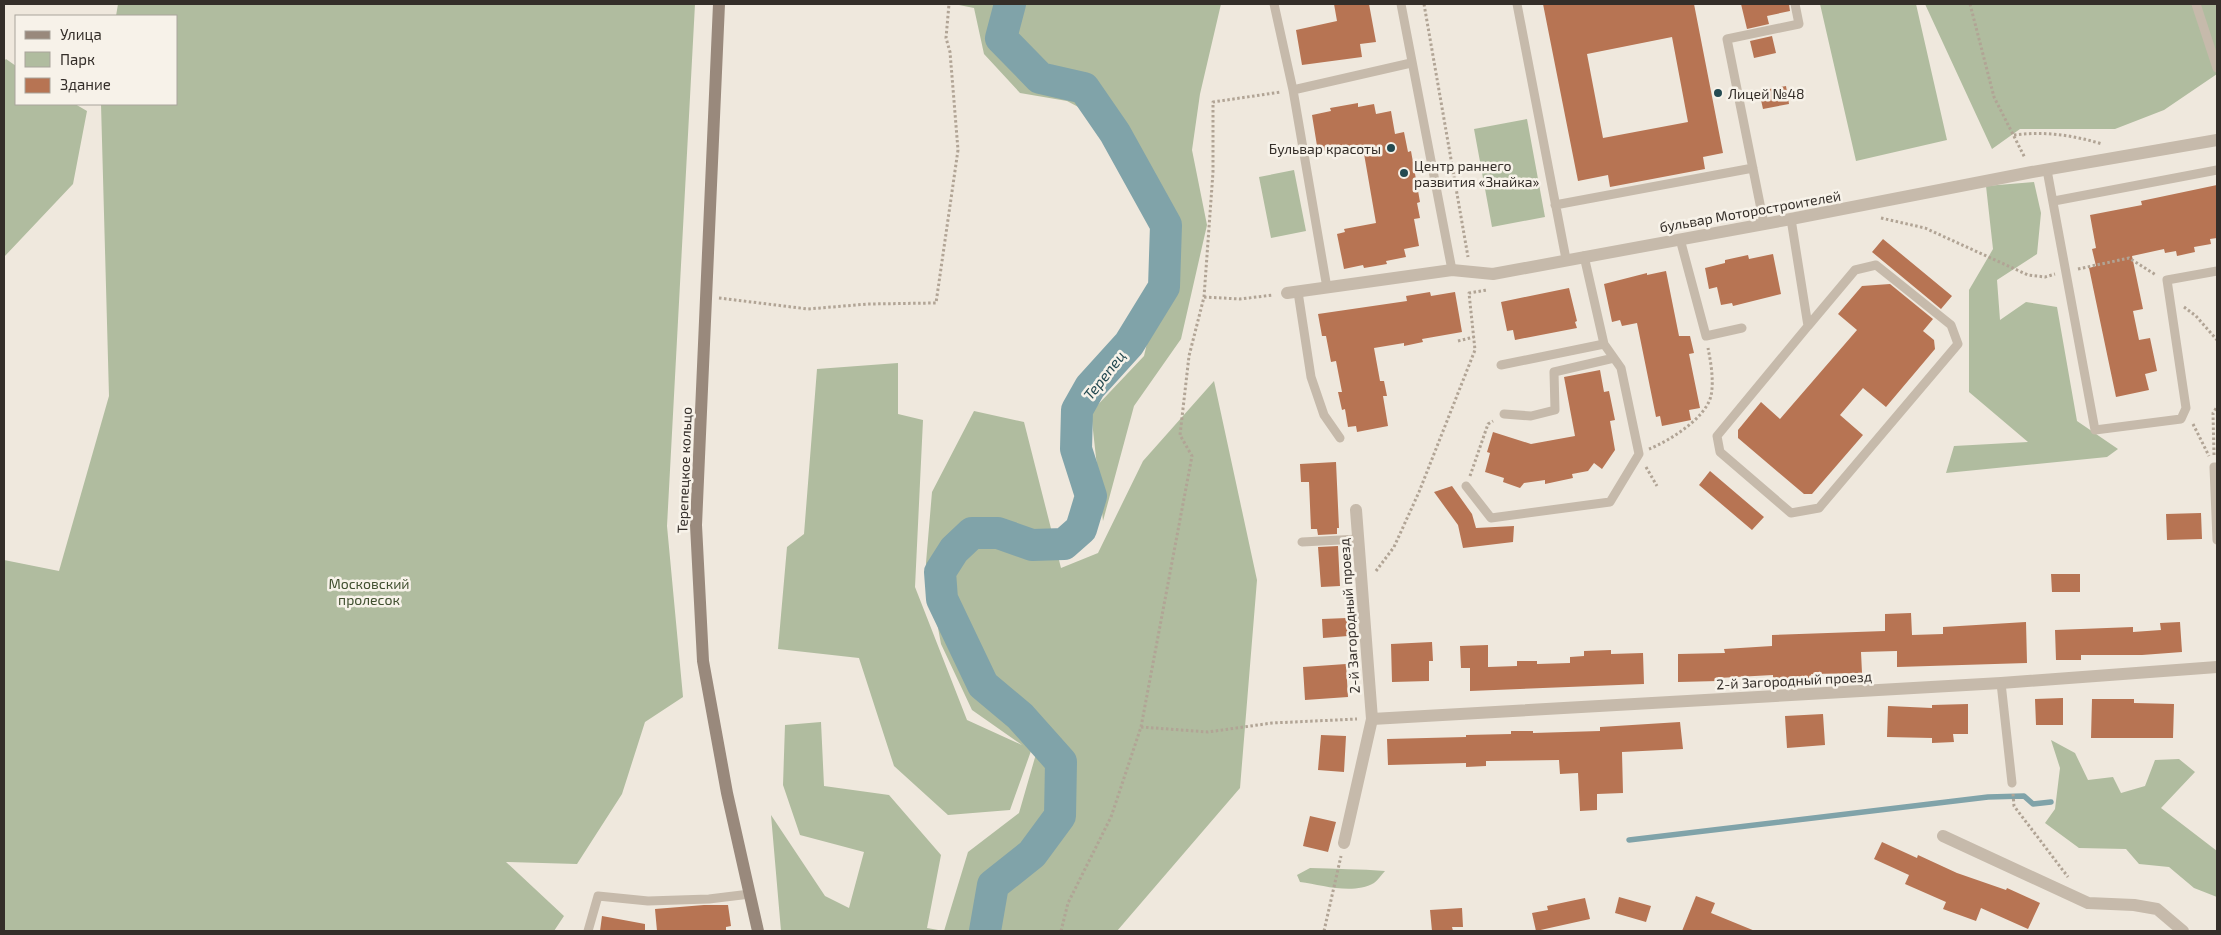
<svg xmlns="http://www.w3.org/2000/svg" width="2221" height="935" font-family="'Exo 2',sans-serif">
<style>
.green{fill:#b0bc9f}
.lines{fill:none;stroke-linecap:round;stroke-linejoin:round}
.stream{stroke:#80a3a9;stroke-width:5.5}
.river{stroke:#80a3a9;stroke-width:32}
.building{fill:#b77453;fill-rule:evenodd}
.path{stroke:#b1a495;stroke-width:3;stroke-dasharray:2.5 2.5;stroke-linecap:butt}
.lane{stroke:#c6baab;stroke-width:9}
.street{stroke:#c6baab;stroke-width:12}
.secondary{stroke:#99897c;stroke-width:12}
.poi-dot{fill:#244a51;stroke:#f7f2e9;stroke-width:2}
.labels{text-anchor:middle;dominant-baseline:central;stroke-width:5;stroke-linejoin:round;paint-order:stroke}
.poi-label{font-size:14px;fill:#342e29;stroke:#f7f2e9;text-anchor:start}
.street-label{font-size:14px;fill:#342e29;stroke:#f7f2e9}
.park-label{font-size:14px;fill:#415030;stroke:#f7f2e9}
.water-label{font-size:15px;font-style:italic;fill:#244a51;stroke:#f7f2e9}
</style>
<rect width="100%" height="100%" fill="#efe8dd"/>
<!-- green -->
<path class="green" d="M118,4h577l-28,522 16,171 -38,25 -23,72 -45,70 -71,-2 58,54 -10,15h-550v-371l55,11 50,-175 -8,-292h75v-88h-60z
M954,4h267l-21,90 -8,56 15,75 -26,114 -47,67 -31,115 -12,-109 53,-56 22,-95 -65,-142 -34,-18 -47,-8 -36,-39 -10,-46z
M1820,4h96l31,136 -91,21z
M1925,4h292v70l-53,36 -49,19h-95l-28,20z
M6,59l10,7v38h59l12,7 -14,73 -69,73v-196z
M1527,119l18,98 -53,10 -18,-98z
M1294,170l12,61 -35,7 -12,-61z
M2034,182l7,31 -4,41 -40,26 3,40 26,-18 31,5 20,114 41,28 -11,8 -161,16 8,-27 74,-4 -59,-50v-102l24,-41 -7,-63z
M898,363v51l25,6 -8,167 52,133 55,25 -50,-35 -31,-66 -15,-81 6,-71 42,-81 50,11 37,146 37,-15 45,-92 71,-80 43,199 -17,208 -123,143h-336l-10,-116 54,81 24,12 15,-56 -64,-17 -17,-50 2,-60 36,-3 3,64 65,9 52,60 -14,73 17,3 24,-79 51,-39 17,-59 -5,-3 -21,59 -62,5 -54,-49 -35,-108 -81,-9 9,-102 17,-13 13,-165z
M2051,740l24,13 13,27 25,-3 8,16 24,-7 10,-26 24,-1 16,13 -34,36 56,43v46l-23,-9 -25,-21 -30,-3 -13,-15 -47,-1 -34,-25 10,-14 5,-41z
M1310,868c25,1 50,1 75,3 -4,4 -7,9 -11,12 -21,12 -52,2 -74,-1l-3,-7z"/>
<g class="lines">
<!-- stream -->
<path class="stream" d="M1629,840l359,-43 36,-1 9,8 18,-2"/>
<!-- river -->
<path class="river" d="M985,931l8,-46 39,-31 28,-38 1,-54 -41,-46 -37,-31 -41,-86 -2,-27 14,-22 18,-17h26l34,12 32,-1 17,-15 10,-33 -15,-47 1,-39 13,-23 39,-43 35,-57 2,-62 -51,-92 -31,-45 -44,-10 -39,-40 9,-34"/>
</g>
<!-- building -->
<path class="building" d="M1334,4h35l7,38 -16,2 2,13 -60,8 -6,-35 41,-9z
M1543,4h151l29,149 -20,4 2,12 -95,18 -2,-12 -30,6zM1672,37l16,85 -85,16 -16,-84z
M1741,4h48l1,7 -23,5 2,8 -22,5z
M1772,36l4,17 -22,5 -4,-17z
M1786,86l3,18 -26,5 -4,-18z
M1358,103v4l16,-3 2,10 15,-3 4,23 9,-2 4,20 3,-1 9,51 -3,1 3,15 -6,1 5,27 -15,3 2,8 -20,4 1,3 -23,4 -1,-3 -19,4 -7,-35 8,-2 -1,-3 32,-6 -13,-75 -34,6 -1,-4 -10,2 -6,-37 19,-4 -1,-3z
M2217,185v53l-7,1 1,5 -17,3 1,5 -18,4 -1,-5 -11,2 -1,-4 -32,7 11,53 -10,2 6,29 11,-2 7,33 -12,3 4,16 -33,7 -27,-129 7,-2 -4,-17 4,-1 -6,-33 52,-10 -1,-4z
M1883,239l69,57 -11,13 -69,-57z
M1773,254l8,40 -48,12 -1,-3 -11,2 -4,-18 -8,2 -4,-21 20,-5v-3l23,-5 1,4z
M1666,271l13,65h11l4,17 -5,1 11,54 -11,2 2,10 -29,6 -2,-10 -4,1 -19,-94 -15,3 -2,-6 -8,2 -8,-38 43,-11v2z
M1890,284l43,35 -10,12 11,9 1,9 -49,58 -23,-19 -23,27 23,20 -51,59h-8l-66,-56v-8l23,-28 19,17 77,-89 -19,-16 24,-28z
M1569,288l8,33 -2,1 2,6 -62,12 -2,-10 -6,1 -6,-29z
M1430,292l1,4 24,-4 7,40 -40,7 1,3 -19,4v-3l-30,5 6,33h4l3,15h-4l5,30 -31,6 -1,-6 -8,1 -3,-18 -3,1 -4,-18h4l-6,-31 -5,1 -5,-26h-4l-4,-22 89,-13 -1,-5z
M1600,370l4,22 5,-1 6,29 -5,1 5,29 -13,19 -8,-6 -6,8 -16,3 1,4 -28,6v-4l-21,3 -4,5 -17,-6 1,-4 -19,-6 5,-19 -3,-1 6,-20 38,12 44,-8 -11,-59z
M1336,462l3,66h-2v6l-19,1 -1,-6h-6l-2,-47h-8l-1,-18z
M1710,471l54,46 -12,13 -53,-45z
M1452,486l20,28 4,14 38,-2 -1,16 -50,6 -5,-23 -24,-33z
M2201,513l1,26 -35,1 -1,-26z
M1338,546l2,40 -19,1 -3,-40z
M2051,574h29v18h-28z
M1911,613l1,22 31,-1v-7l83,-5 1,41 -130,4v-16l-36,1 1,21 -51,1 1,4 -39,2v-5l-55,3v3l-40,1v-28l47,-1 -1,-4 48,-3v-11l113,-4v-17z
M1347,618l1,18 -25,2 -1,-19z
M2180,622l2,30 -40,3h-61v5h-25l-1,-30 78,-3v5l28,-2 -1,-7z
M1432,642l1,19h-4v20l-37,1 -1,-38z
M1488,645v22l29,-1v-5h20v3l33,-1v-6l14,-1v-5l27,-1v4l32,-1 1,31 -174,7v-23h-9l-1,-22z
M1346,664l2,33 -43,3 -2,-33z
M2063,698v27h-27l-1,-26z
M2092,699h42v4l40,1 -1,34h-82z
M1968,704v30h-15l1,8 -22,1v-5l-45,-1 1,-31 44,2v-3z
M1823,714l2,31 -38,3 -2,-32z
M1680,722l3,27 -61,3 1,41 -26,1v16l-17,1 -2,-38 -18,1 -1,-14 -73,1v5l-20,1v-4l-78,2 -1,-26 79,-2v-2l45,-1v-3h22v2l67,-2v-4z
M1321,735l25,1 -2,36 -26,-2z
M1310,816l26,6 -8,30 -25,-6z
M1882,842l35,16 1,-3 39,18 49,17 1,-2 33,15 -12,26 -47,-21 -5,13 -33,-12 3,-7 -41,-18 4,-9 -35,-16z
M1696,896l19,7 -4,10 44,18h-73z
M1619,897l32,9 -5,16 -31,-9z
M1585,898l5,21 -54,12 -4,-18 16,-3 -1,-4z
M704,905h24l3,21 -5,1v4h-69l-2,-22z
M1462,908l1,19h-11l1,4h-21l-2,-21z
M602,916l43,8v7h-45z"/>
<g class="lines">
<!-- path -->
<path class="path" d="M1424,4l44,253
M1970,4l24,93 31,61
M2014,135c29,-4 59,0 88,9
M1881,218l44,10 103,47 17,2 10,-3
M2078,269l51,-11 27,17
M1204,297l36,2 33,-4
M719,298l89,11 60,-5 68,-1 22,-153 -8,-98 -4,-14 3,-34
M2184,307l12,9 21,24
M1458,341l16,-4
M2193,424l16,32
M1649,449c20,-8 56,-30 62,-53 3,-15 0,-33 -3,-48
M2214,455l-1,-42 4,-6
M1646,467l11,19
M1470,476l18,-52 5,-3
M1376,571l18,-24 25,-55 56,-142 -6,-57 18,-3
M1141,727l67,5 64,-9 85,-4
M2013,794l1,12 54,71
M1061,931l7,-28 43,-86 30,-90 51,-271 -12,-21 9,-79 15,-59 9,-125v-70l68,-10
M1324,931l17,-75"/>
<!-- lane -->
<path class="lane" d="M1274,4l19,86 118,-27
M1401,4l51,266
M1517,4l49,255
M2196,4l21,64
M1293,90l34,198
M2047,170l48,260 86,-11 5,-11 -19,-128 50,-9
M2054,201l163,-31
M1555,205l198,-37
M1791,219l17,107 -91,110 3,16 71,61 28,-5 139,-164 -7,-19 -75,-60 -21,5 -47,56
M1764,224l-37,-185 72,-15 -4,-20
M1680,239l26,97 36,-8
M1298,292l13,85 13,38 16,23
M1501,365l103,-21
M1504,414l27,2 24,-6 -1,-38 60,-14
M2217,467h-3l3,73
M1466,486l25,32 119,-16 29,-48 -18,-86 -17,-24 -20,-88
M1302,542l57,-3
M2001,683l11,100
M588,931l10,-35 50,5 61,-2 41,-5"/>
<!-- street -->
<path class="street" d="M1287,293l165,-23 41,4 298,-55 241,-47 185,-32
M1372,719l629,-36 216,-16
M1943,836l145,67 46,2 23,4 26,22
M1344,843l28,-124 -16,-209"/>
<!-- secondary -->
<path class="secondary" d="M719,4l-23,521 7,136 24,132 31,138"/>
</g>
<!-- markers -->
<g class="poi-dot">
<circle cx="1718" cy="93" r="5"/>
<circle cx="1391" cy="148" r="5"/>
<circle cx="1404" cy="173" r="5"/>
</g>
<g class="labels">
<!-- poi labels -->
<g class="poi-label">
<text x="1728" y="93">Лицей №48</text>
<text x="1381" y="148" text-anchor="end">Бульвар красоты</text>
<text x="1414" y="165">Центр раннего<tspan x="1414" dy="16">развития «Знайка»</tspan></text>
</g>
<!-- street labels -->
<g class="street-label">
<text transform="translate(1750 211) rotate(-10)">бульвар Моторостроителей</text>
<text transform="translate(684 470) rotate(-88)">Терепецкое кольцо</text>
<text transform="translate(1349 616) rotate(-94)">2-й Загородный проезд</text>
<text transform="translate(1794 680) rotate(-3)">2-й Загородный проезд</text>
</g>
<!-- park labels -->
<g class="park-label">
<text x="369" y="583">Московский<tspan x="369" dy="16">пролесок</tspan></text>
</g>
<!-- water labels -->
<g class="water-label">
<text transform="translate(1104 375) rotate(-52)">Терепец</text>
</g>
</g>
<!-- border -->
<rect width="2221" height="935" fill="none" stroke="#342e29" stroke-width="10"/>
<!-- legend -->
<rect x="15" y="15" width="162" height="90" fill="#f7f2e9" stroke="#a9a49c"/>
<rect x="25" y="31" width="25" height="8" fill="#99897c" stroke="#a9a49c"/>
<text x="60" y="40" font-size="15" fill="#342e29">Улица</text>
<rect x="25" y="52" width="25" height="15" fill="#b0bc9f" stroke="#a9a49c"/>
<text x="60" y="65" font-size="15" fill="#342e29">Парк</text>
<rect x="25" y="78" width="25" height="15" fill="#b77453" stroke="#a9a49c"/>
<text x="60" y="90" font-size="15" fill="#342e29">Здание</text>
</svg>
